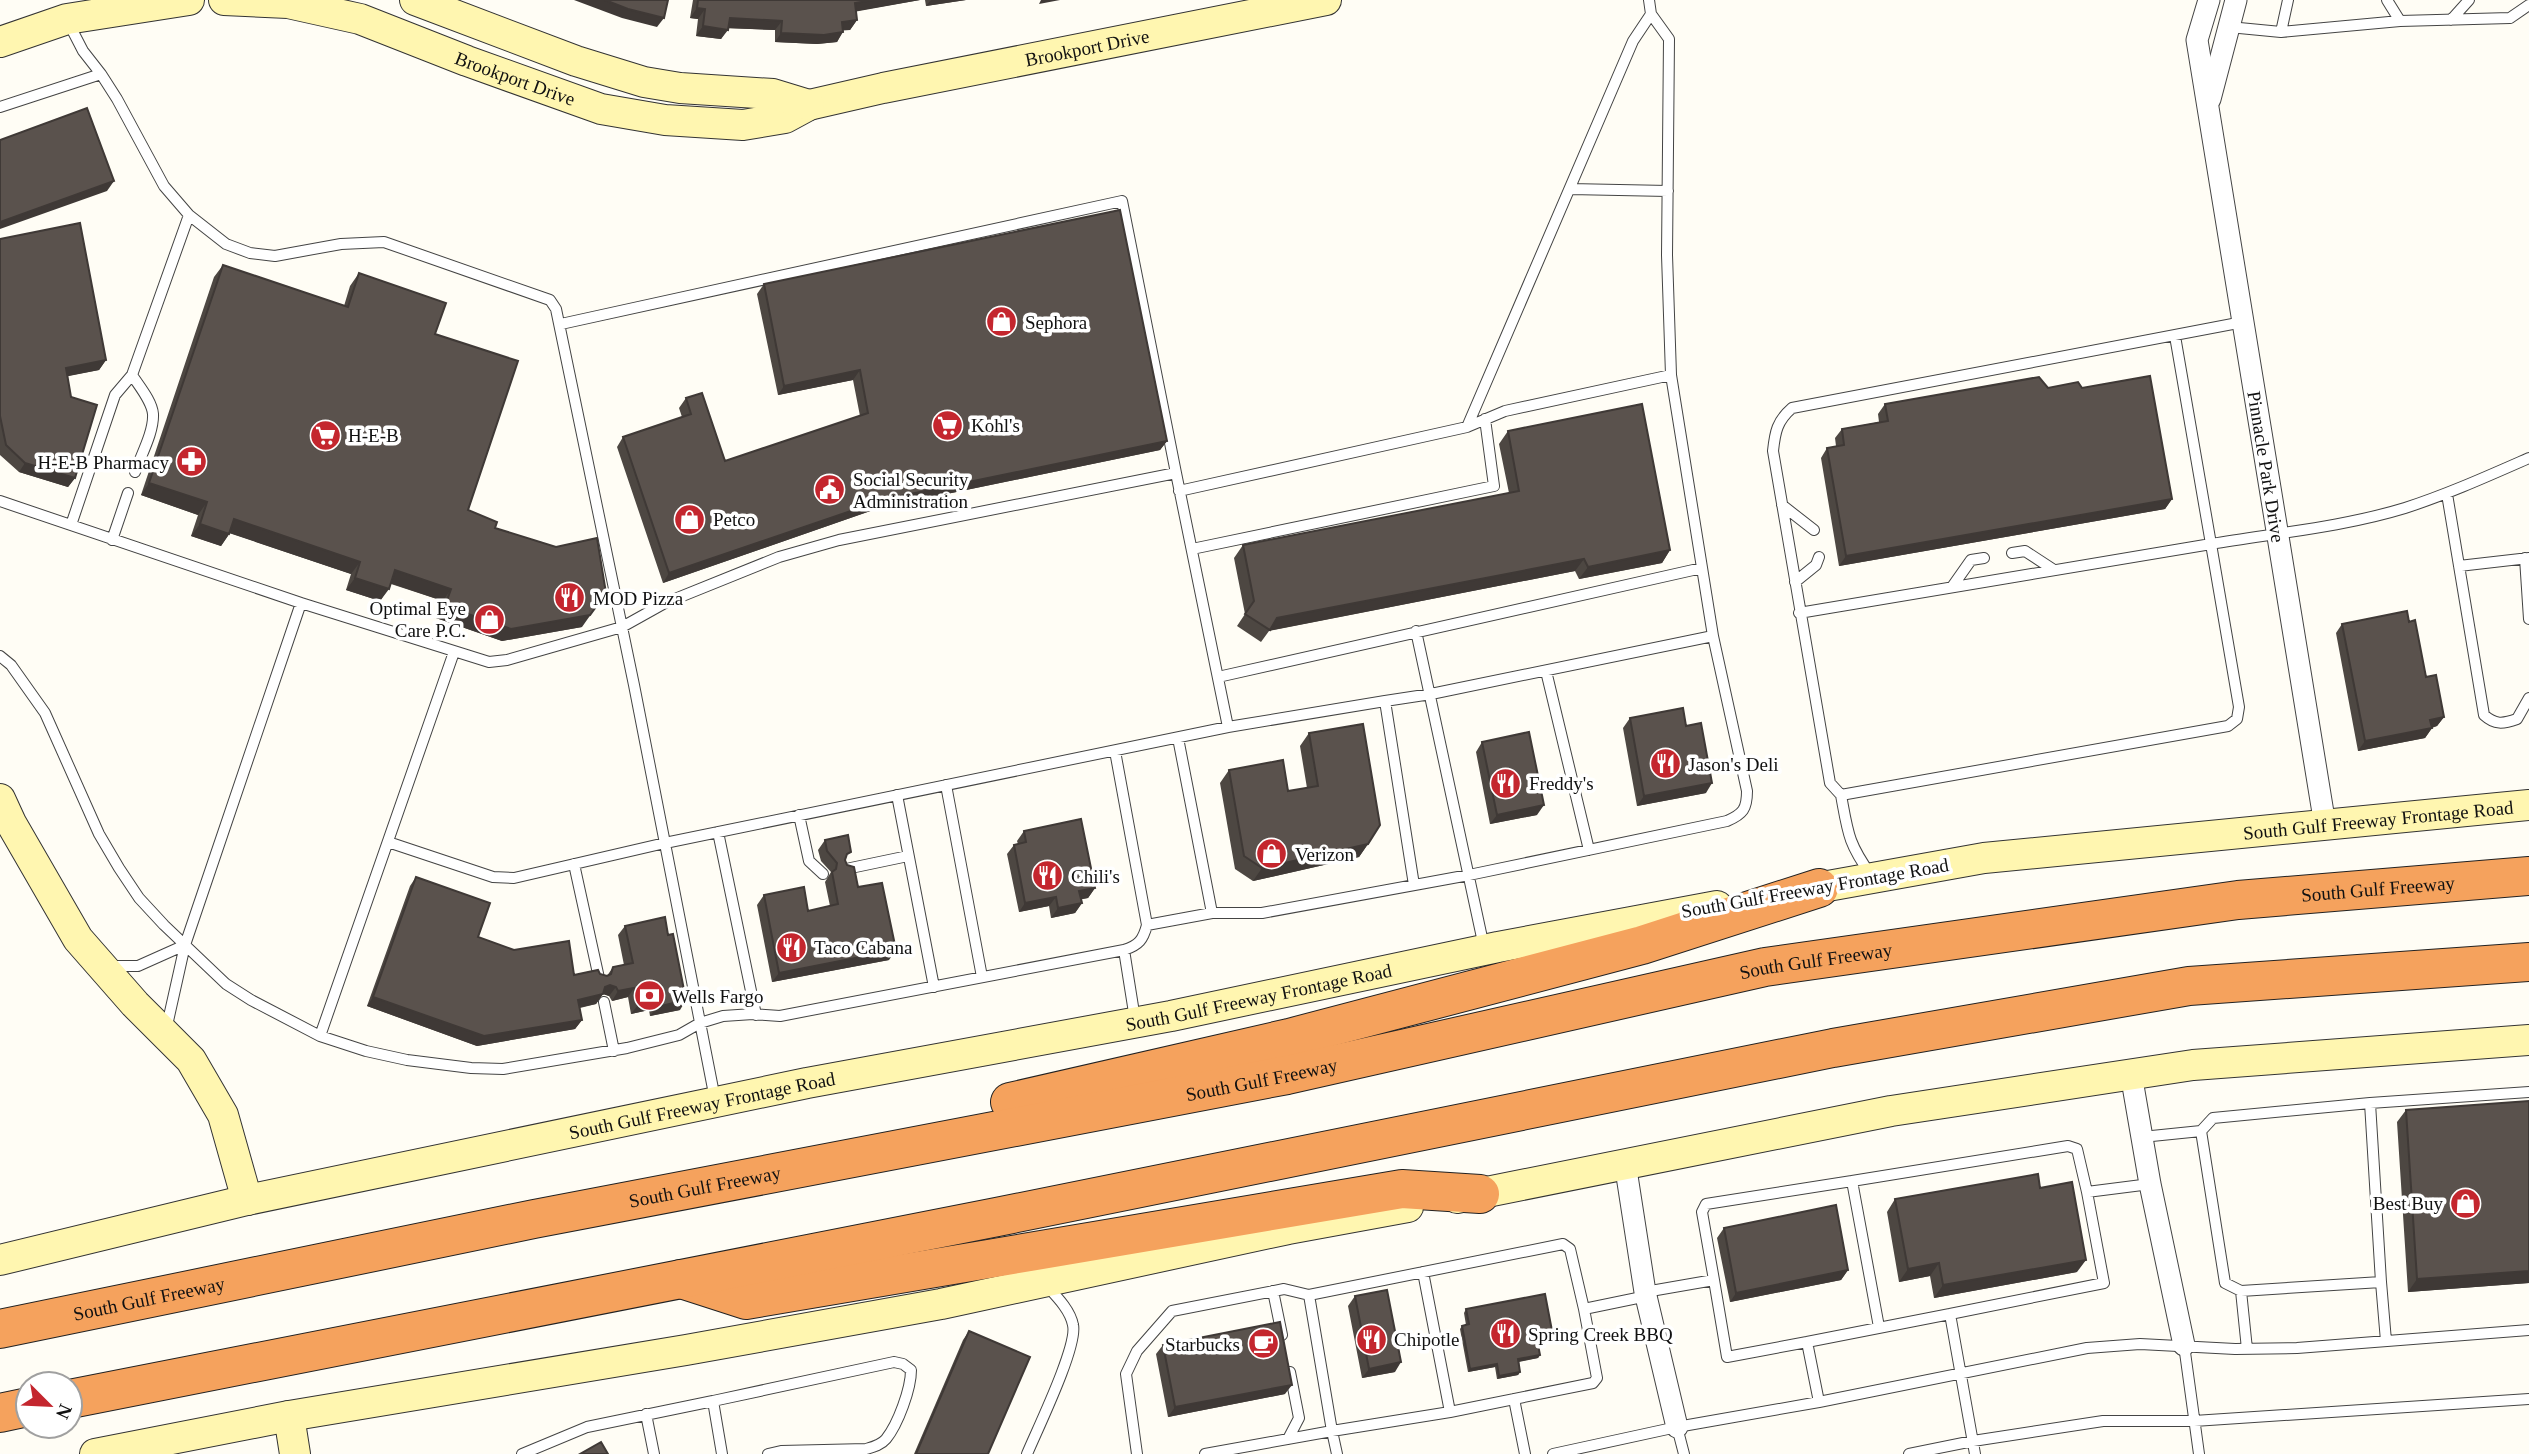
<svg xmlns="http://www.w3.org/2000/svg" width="2529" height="1454" font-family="Georgia,serif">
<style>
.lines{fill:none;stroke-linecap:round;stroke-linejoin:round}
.lane-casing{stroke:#444;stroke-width:12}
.street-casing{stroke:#444;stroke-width:23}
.secondary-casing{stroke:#333;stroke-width:32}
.highway-casing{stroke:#222;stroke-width:40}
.lane{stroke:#fff;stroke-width:10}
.street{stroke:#fff;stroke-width:21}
.secondary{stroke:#fff6b0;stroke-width:30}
.highway{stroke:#f5a25d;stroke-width:38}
.wall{fill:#4d4742}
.shaded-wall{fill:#3f3936}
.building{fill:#5a524d;stroke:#3f3936;stroke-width:2}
.labels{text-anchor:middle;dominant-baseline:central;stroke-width:7;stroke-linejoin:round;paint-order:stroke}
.street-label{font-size:19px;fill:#111;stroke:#fff}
.poi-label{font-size:19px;fill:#111;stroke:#fff;text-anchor:start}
</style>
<rect width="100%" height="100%" fill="#fffdf5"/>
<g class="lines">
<defs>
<path id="lane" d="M1649,0l2,14
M2451,20l18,-20
M2400,21l110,-3 19,-13
M68,22l15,29 18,23 16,25 47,87 25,29 37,29 24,9 25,3 66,-12 43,-2 166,58 6,9 78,376 81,414
M2229,27l52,5 119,-11 -13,-21
M2281,32l7,-32
M0,107l101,-33
M1570,189l98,2
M2243,322l-451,86c-15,13 -17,24 -19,43l57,332 11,12 387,-69 9,-7 2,-12 -28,-163c65,-11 132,-17 194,-36 43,-14 83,-32 124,-50
M561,324l561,-123 54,272
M132,375c7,11 20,26 21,39 1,18 -12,41 -18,58
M1467,427l38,-16 166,-36
M1179,491l288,-64 166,-386 18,-27 18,25 -2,216 4,120 42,261 -282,58 -46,7 29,184
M2447,494l37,221c11,10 19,9 33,4l12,-21
M0,501l301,102 188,59 18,-2 115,-33 43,-24 114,-46 60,-17 337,-67 52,254 -563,116 -151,35 -21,-1 -105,-35
M1782,505l32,25
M71,525l44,-130 17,-20 57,-160
M112,540l16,-47
M1192,549l302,-63 -9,-67
M2012,553l13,-2 29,19
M2525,558l4,61
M2459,566l70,-8
M1795,582l21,-17 3,-8
M1952,587l19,-27 13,-2
M1799,613l412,-69 -36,-208
M1416,631l68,316
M0,656l11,9 34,48 54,121 20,34 20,30 25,27 62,59 25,16 69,36 46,15 41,9 64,8 32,1 124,-21 52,-13 21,-12 23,-7 30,-2 27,2 344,-66
M1546,671l43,179
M1218,677l484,-109
M1228,727l157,-26
M1178,738l34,175h50l207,-38 258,-54c16,-7 20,-12 20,-30l-34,-155
M1115,751l32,174c-4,15 -8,20 -23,25l11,69
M946,785l36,192
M897,795l37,192
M1841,795c7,38 7,48 30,80
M799,815l10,46 14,13
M718,832l38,183
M574,864l25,114
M846,869l62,-13
M1147,925l65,-12
M108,966h30l47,-21
M604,1002l10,49
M166,1030l19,-85 116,-342
M320,1036l134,-384
M2370,1103l11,179
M2142,1137l59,-6
M1423,1272l27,140
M1714,1280l-12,-68 4,-8 146,-23
M1273,1291l9,44
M2241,1291l6,58
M1645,1292l69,-12 13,77 80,-15
M1879,1327l-27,-146 216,-35 9,3 10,43
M2386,1341l-5,-59 -140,9 -16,-8 -24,-152 12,-13 157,-15 159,-11
M2184,1345l15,109
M1514,1399l11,55
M1819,1402l-12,-60 143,-28
M646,1414l8,40
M1677,1427l7,27
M1288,1439l11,-21 -9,-46
M522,1454l65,-27 126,-26
M722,1454l-9,-53 181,-39 9,2 8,6c0,19 -13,54 -25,69 -5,6 -13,8 -20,10l-85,2 -13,3
M1027,1454c10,-24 51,-108 46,-129 -3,-16 -18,-30 -28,-41
M1137,1454l-11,-80 11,-23 35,-40 112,-22 25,6 254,-51 7,5 14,60
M1205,1454l127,-23 -23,-136
M1337,1454l-5,-23 118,-19 143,-29 4,-5 -13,-69 63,-13
M1553,1454l124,-27 142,-25 268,-54 53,-4 95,5 62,-1 232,-18
M1909,1454l64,-13 130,-20h91l335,-22
M1975,1454l-25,-140 154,-31 -17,-91 63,-8"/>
<g id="street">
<path id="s1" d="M2209,0l-12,40 128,785"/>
<path d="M2210,99l26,-99"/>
<path d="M2131,1074l19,110 34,161"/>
<path d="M1625,1163l20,129 32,135"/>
</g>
<g id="secondary">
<path id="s2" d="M224,0l64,3 72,16 107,42 134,48 64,11 78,5 42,-7 24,-13 74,-17 443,-88"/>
<path d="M415,0l161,61 68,21 36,6 93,6 36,11"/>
<path d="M0,42l67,-23 122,-19"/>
<path d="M0,799l11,24 67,116 57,65 56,56 32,55 24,85"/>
<path id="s3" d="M1800,891l184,-33 545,-53"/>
<path d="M1457,1198l434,-87 302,-46 336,-25"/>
<path id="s4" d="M0,1260l247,-60 560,-117 364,-67 327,-69 219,-41"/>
<path d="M289,1416l6,38"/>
<path d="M95,1454l194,-38 397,-66 255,-46 347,-75 120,-22"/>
</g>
<g id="highway">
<path d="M1010,1102l279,-64 353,-93 177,-57"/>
<path d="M681,1279l65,21 656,-111 78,5"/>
<path id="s5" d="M0,1329l534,-110 753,-144 478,-108 473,-67 291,-24"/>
<path d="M70,1399l927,-182 836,-169 356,-62 340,-24"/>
<path d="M0,1413l28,-6"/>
</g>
</defs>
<!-- lane casing -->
<use href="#lane" class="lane-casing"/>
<!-- street casing -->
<use href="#street" class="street-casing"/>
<!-- secondary casing -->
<use href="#secondary" class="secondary-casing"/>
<!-- highway casing -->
<use href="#highway" class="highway-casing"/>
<!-- lane -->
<use href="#lane" class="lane"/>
<!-- street -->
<use href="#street" class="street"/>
<!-- secondary -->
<use href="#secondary" class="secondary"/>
<!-- highway -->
<use href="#highway" class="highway"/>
</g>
<!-- wall -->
<path class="wall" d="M693,0h227l-64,11 1,9 -7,10h-7l-6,12 -20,2 -42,-2v-12l-47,-2 -7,11 -25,-3 2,-17 -8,-1z
M925,0h41l-40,6z
M0,239l106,121 -7,10 -32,6 4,21 4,81 -7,9 -49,-15 -19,-17z
M223,265l121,41 6,-20 9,-13 76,61 33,176 27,18 87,99 -80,14 -66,-23 7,-17 -52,-17 -11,17 -34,-11 5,-16 -121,-41 -9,13 -30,-10 7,-21 -57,-20 73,-218z
M764,284l403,157 -7,9 -281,58 -216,75 -46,-136 6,-10 59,-20 -3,-9 7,-10 39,63 135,-45 -7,-36 -75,15 -21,-101z
M2048,388h34l90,111 -7,10 -326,57 -18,-108 6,-10 9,-2 -1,-8 7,-9 37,-7 -1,-8 7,-10z
M1508,431l162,119 -8,13 -83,16 -4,-8 -306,60 -8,11 -24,-16 8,-12 -11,-56 9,-13 266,-52 -10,-49z
M2409,622l17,55 18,40 -7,9 -5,2 -7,10 -67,13 -22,-118 6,-9z
M1630,718l76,75 -69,13 -14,-78z
M1309,733l59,111 -9,13 -106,24 -18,-12 -15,-86 9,-13 59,21 19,-3 -7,-42z
M1482,742l55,73 -47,9 -14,-72z
M1024,831l71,57 -7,10 -7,1 1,4 -7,10 -24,5 -2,-12 -30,6 -12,-58 7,-9 4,-1 -1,-3z
M825,840l20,20 13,27 31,73 -117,22 -15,-77 7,-10 44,16 22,-5 -5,-24 6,-10 -10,-11 -3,-11z
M416,877l62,60 96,38 26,-1 7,2 6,-9 11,-2 -6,-30 7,-9 55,84 -30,6 -1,-6 -18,4 -3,-17 -16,4 -3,-5 -6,-2 -7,10 -16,4 2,12 -7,9 -98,17 -110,-40 43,-120z
M2406,1110l123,173 -121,9 -11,-170z
M2040,1188l37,84 -143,26 -4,-22 -31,6 -12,-70 8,-13z
M1724,1228l124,42 -7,10 -111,22 -13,-64z
M1355,1296l40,76 -33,6 -14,-72z
M1466,1309l85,31 -13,2 2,13 -2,3 -19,4 1,10 -2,3 -21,4 -2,-12 -27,5 -8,-43 2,-3 4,-1 -2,-12z
M969,1331l19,123h-74l49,-114z
M1163,1345l122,49 -117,23 -12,-63z"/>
<!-- shaded-wall -->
<path class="shaded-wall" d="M574,0h31l59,18 -7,9 -35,-9z
M873,0h47l-72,13 7,-10z
M931,0h35l-40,6z
M1041,0h19l-21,4z
M697,8l8,1 -7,10 -8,-1z
M730,18l52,3 -7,9 -52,-2z
M857,20l-7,10 -15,1 7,-9z
M703,26l25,4 -7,9 -25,-3z
M843,32l-6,10 -20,2 -42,-2 6,-9z
M114,181l-7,10 -107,38v-7z
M106,360l-7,10 -40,8 7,-10z
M860,370l-7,10 -75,15 6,-9z
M1167,441l-7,9 -281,58 -216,75 6,-10 217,-74z
M25,463l50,15 -7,9 -49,-15z
M149,483l58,19 -9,13 -57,-20z
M2172,499l-7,10 -326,57 7,-10z
M234,519l126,43 -9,12 -125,-42z
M200,524l29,10 -8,12 -30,-10z
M1670,550l-8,13 -83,16 9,-12z
M1584,559l-9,12 -307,60 9,-13z
M395,570l56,19 -8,12 -56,-19z
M355,578l34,11 -9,12 -34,-11z
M606,593l-24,34 -80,14 -66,-23 9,-12z
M2444,717l-7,9 -13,3 6,-9z
M2432,728l-7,10 -67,13 7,-10z
M1712,783l-6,10 -69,13 7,-10z
M1544,805l-7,10 -47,9 7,-9z
M1368,844l-9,13 -106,24 9,-13z
M1095,888l-7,10 -15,3 6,-10z
M1056,897l-7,9 -30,6 6,-9z
M1082,903l-7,10 -24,5 7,-10z
M896,950l-7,10 -117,22 7,-9z
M610,985l6,2 -7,9 -6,-2 -7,10 -24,5 6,-9z
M634,988l-6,9 -16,4 6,-10z
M373,997l209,23 -7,9 -98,17 -110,-40z
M686,1000l-6,10 -30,6 7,-9z
M655,1001l-6,9 -18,4 7,-9z
M2086,1260l-9,12 -143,26 9,-13z
M1939,1263l-9,13 -31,6 9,-13z
M1848,1270l-7,10 -111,22 6,-9z
M2529,1271v12l-121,9 9,-13z
M1553,1336l-2,4 -16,3 2,-3z
M1540,1355l-2,3 -22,4 2,-3z
M1401,1362l-6,10 -33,6 7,-9z
M1497,1364l-2,3 -27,5 2,-3z
M1520,1372l-2,3 -21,4 2,-3z
M1292,1385l-7,9 -117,23 7,-10z"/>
<!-- building -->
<path class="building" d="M605,0h63l-4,18 -36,-9z
M698,0h175l-18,3 2,17 -15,2 1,10 -19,3 -43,-2 1,-12 -52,-3 -2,12 -25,-4 2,-17 -8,-1z
M87,108l27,73 -114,41v-82z
M1120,210l47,231 -281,58 -217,74 -46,-136 68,-23 -5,-16 16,-5 23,68 143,-48 -8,-43 -76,16 -20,-102z
M80,223l26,137 -40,8 5,29 26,8 -22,73 -50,-15 -19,-18 -6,-29v-177z
M223,265l125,42 11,-34 87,30 -11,31 83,27 -50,149 29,12 -2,6 61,19 41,-9 9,55 -16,22 -79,14 -66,-23 6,-17 -56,-19 -6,19 -34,-11 5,-16 -126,-43 -5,15 -29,-10 7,-22 -58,-19z
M2150,376l22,123 -326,57 -19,-108 17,-3 -2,-16 46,-8 -3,-17 154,-27 9,11 30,-6 4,6z
M1642,404l28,146 -82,17 -4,-8 -307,59 -7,12 -25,-16 9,-13 -11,-56 276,-54 -11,-60z
M2407,611l2,11 6,-2 11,57 10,-2 8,42 -14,3 2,8 -67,13 -23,-117z
M1683,708l3,18 15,-3 11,60 -68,13 -14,-78z
M1363,724l17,101 -12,19 -106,24 -18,-12 -15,-86 54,-10 5,31 30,-5 -9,-53z
M1529,732l15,73 -47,10 -15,-73z
M1081,819l14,69 -16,3 3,12 -24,5 -2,-11 -31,6 -11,-58 12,-3 -2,-11z
M848,835l3,17 -4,2 -2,6 2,5 7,2 4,20 24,-4 14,67 -117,23 -15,-78 40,-8 4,24 30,-7 -6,-32 4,-3 1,-6 -10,-12 -2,-11z
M416,877l74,26 -12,34 36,13 55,-9 5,34 24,-5 2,4 7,2 4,-2 2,-7 20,-4 -8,-37 40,-9 3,18 5,-1 13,66 -29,7 -2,-6 -17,4 -4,-17 -16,3 -2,-4 -6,-2 -5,2 -2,7 -25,6 4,20 -98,16 -111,-39z
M2529,1101v170l-112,8 -11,-169z
M2038,1174l2,14 32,-6 14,78 -143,25 -4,-22 -31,6 -13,-70z
M1836,1205l12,65 -112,23 -12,-65z
M1387,1290l14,72 -32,7 -14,-73z
M1545,1294l8,42 -16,4 3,15 -22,4 2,13 -21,4 -2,-12 -27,5 -8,-43 7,-2 -3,-15z
M1280,1322l12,63 -117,22 -12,-62z
M969,1331l61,26 -42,97h-72z
M601,1442l7,12h-28z"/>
<!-- icons -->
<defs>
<symbol id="shop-disc" viewBox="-11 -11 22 22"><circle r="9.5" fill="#c4262e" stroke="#fff"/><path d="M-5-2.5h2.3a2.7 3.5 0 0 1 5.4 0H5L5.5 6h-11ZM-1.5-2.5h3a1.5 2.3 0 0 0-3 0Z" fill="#fff"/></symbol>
<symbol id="supermarket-disc" viewBox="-11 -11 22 22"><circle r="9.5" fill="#c4262e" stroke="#fff"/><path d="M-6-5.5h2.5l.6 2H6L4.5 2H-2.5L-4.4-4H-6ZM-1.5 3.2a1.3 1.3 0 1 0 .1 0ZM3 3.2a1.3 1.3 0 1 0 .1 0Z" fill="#fff"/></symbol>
<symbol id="pharmacy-disc" viewBox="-11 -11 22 22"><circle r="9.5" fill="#c4262e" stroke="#fff"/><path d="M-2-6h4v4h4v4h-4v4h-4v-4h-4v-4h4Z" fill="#fff"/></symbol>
<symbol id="civic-disc" viewBox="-11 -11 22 22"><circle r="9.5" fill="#c4262e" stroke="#fff"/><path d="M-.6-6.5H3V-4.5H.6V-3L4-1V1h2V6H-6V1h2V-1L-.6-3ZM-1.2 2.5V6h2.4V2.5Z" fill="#fff"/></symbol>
<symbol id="restaurant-disc" viewBox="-11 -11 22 22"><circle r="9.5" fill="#c4262e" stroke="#fff"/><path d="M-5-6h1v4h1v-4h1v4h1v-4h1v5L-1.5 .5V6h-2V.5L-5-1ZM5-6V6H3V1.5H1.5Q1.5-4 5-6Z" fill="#fff"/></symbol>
<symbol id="bank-disc" viewBox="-11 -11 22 22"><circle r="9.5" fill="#c4262e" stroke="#fff"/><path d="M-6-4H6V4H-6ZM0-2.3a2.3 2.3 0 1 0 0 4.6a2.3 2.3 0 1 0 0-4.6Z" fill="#fff"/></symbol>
<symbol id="cafe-disc" viewBox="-11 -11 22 22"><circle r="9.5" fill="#c4262e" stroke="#fff"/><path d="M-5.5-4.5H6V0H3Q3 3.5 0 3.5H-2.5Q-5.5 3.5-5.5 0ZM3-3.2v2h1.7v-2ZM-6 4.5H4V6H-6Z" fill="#fff"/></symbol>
</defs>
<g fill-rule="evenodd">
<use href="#shop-disc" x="984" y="304" width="35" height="35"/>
<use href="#supermarket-disc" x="930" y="408" width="35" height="35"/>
<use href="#supermarket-disc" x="308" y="418" width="35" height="35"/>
<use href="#pharmacy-disc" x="174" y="444" width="35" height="35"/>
<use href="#civic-disc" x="812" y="472" width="35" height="35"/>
<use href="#shop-disc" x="672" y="502" width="35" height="35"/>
<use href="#restaurant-disc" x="552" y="580" width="35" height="35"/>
<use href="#shop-disc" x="472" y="602" width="35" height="35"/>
<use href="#restaurant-disc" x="1648" y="746" width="35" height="35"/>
<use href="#restaurant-disc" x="1488" y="766" width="35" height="35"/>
<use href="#shop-disc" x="1254" y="836" width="35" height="35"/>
<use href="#restaurant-disc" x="1030" y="858" width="35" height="35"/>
<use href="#restaurant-disc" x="774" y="930" width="35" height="35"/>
<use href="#bank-disc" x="632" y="978" width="35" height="35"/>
<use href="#shop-disc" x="2448" y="1186" width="35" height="35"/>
<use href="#restaurant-disc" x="1488" y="1316" width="35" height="35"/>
<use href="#restaurant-disc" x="1354" y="1322" width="35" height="35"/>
<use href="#cafe-disc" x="1246" y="1326" width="35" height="35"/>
</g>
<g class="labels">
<!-- street labels -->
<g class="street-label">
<text stroke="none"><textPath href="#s2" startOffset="892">Brookport Drive</textPath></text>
<text stroke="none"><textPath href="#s2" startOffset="304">Brookport Drive</textPath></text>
<text stroke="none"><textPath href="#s1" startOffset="474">Pinnacle Park Drive</textPath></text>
<text stroke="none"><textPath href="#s3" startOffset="583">South Gulf Freeway Frontage Road</textPath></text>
<text transform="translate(1815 888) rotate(-10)">South Gulf Freeway Frontage Road</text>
<text stroke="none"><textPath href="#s5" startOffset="2420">South Gulf Freeway</textPath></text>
<text stroke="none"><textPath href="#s5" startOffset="1853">South Gulf Freeway</textPath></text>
<text stroke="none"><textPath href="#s4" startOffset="1286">South Gulf Freeway Frontage Road</textPath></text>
<text stroke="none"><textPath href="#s5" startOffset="1286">South Gulf Freeway</textPath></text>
<text stroke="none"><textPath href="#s4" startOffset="719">South Gulf Freeway Frontage Road</textPath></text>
<text stroke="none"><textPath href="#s5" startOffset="719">South Gulf Freeway</textPath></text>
<text stroke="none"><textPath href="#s5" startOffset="152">South Gulf Freeway</textPath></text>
</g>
<!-- poi labels -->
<g class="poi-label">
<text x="1025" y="322">Sephora</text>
<text x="971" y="425">Kohl's</text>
<text x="348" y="435">H-E-B</text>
<text x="169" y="462" text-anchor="end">H-E-B Pharmacy</text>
<text x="853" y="479">Social Security<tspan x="853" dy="22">Administration</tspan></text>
<text x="713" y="519">Petco</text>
<text x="593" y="598">MOD Pizza</text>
<text x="466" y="608" text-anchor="end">Optimal Eye<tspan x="466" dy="22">Care P.C.</tspan></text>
<text x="1688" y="764">Jason's Deli</text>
<text x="1529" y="783">Freddy's</text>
<text x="1295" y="854">Verizon</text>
<text x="1071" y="876">Chili's</text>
<text x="814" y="947">Taco Cabana</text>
<text x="672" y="996">Wells Fargo</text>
<text x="2443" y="1203" text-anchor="end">Best Buy</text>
<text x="1528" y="1334">Spring Creek BBQ</text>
<text x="1394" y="1339">Chipotle</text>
<text x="1240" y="1344" text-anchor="end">Starbucks</text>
</g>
</g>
<!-- north arrow -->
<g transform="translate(49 1405) rotate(114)"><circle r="33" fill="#ffffff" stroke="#a0a0a0" stroke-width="2"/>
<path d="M0-5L12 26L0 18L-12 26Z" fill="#c4262e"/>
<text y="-10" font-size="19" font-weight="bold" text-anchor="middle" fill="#111111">N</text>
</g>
</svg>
